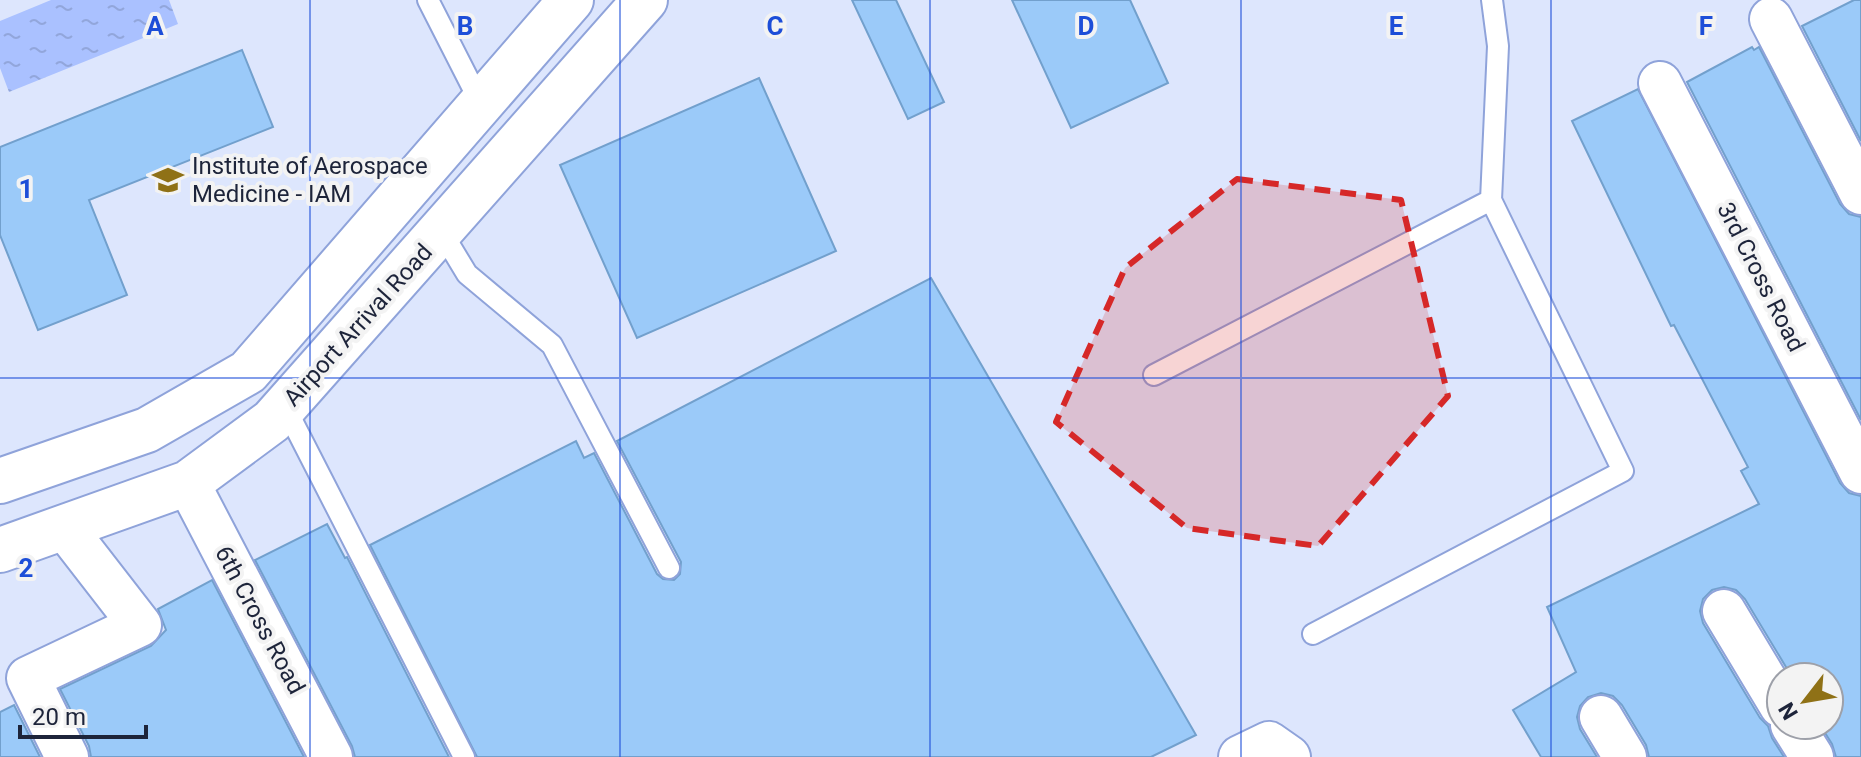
<svg xmlns="http://www.w3.org/2000/svg" width="1861" height="757" font-family="Roboto,sans-serif">
<style>
.water{fill:url(#water-ripples)}
.building{fill:#9bcaf9;stroke:#72a0cd;stroke-width:2}
.lines{fill:none;stroke-linecap:round;stroke-linejoin:round}
.service-casing{stroke:#8fa3da;stroke-width:24}
.minor-casing{stroke:#8fa3da;stroke-width:46}
.tertiary-casing{stroke:#8fa3da;stroke-width:48}
.service{stroke:#fff;stroke-width:20}
.minor{stroke:#fff;stroke-width:42}
.tertiary{stroke:#fff;stroke-width:44}
.marked{fill:#d62828;fill-opacity:0.2;stroke:#d62828;stroke-width:6;stroke-dasharray:16 10;stroke-linejoin:round}
.grid{fill:none;stroke:#1d4ed8;stroke-width:2;stroke-opacity:0.55}
.labels{text-anchor:middle;dominant-baseline:central;stroke-width:8;stroke-linejoin:round;paint-order:stroke}
.poi-label{font-size:24px;fill:#1d243a;stroke:#f3f3f3;text-anchor:start}
.street-label{font-size:24px;fill:#1d243a;stroke:#f3f3f3}
.grid-label{font-size:26px;text-anchor:middle;font-weight:bold;fill:#1d4ed8;stroke:#f3f3f3;stroke-width:8;stroke-linejoin:round;paint-order:stroke}
</style>
<defs>
<pattern id="water-ripples" width="26" height="14" patternUnits="userSpaceOnUse" patternTransform="scale(2)"><rect width="26" height="14" fill="#aac1ff"/><path d="M2 4q2-2 4 0t4 0M15 11q2-2 4 0t4 0" fill="none" stroke="#92a6db"/></pattern>
</defs>
<rect width="100%" height="100%" fill="#dde6fd"/>
<!-- water -->
<path class="water" d="M51,0h118l9,24 -169,68 -9,-24v-47z"/>
<!-- building -->
<path class="building" d="M852,0h44l48,102 -36,17z
M1012,0h118l38,83 -97,45z
M1854,0h7v141l-59,-115z
M1752,47l2,3 5,-3 81,157 9,10 12,3v203l-174,-338z
M242,50l31,77 -184,73 38,95 -89,35 -38,-95v-88z
M759,78l77,173 -199,87 -77,-173z
M1638,89l202,394 9,10 12,3v261h-25l-4,-13 -12,-19h9v-48h-37l-47,-78 -9,-9 -12,-3 -12,3 -9,9 -3,12 3,12 57,95 8,8 4,12 12,19h-135l-3,-12 -24,-40 -9,-9 -12,-3 -13,4 -8,9 -3,11 3,12 17,28h-56l-28,-47 63,-38 -29,-65 212,-103 -18,-33 7,-4 -74,-142 -3,1 -99,-205z
M931,278l265,457 -45,22h-674l-107,-212 206,-104 8,17 10,-5 63,121 6,5 11,1 6,-6 1,-12 -64,-121z
M327,524l18,34 2,-1 102,200h-94l-3,-11 -97,-186z
M212,580l92,177h-213l-2,-11 -29,-57 91,-43 15,-16 -8,-21z
M14,705l26,52h-40v-45z"/>
<g class="lines">
<defs>
<path id="service" d="M428,0l53,104
M441,231l26,43 85,71 117,223
M1154,375l337,-175
M285,407l179,350
M1313,634l310,-163 -132,-271 7,-154 -6,-46"/>
<path id="minor" d="M1771,19l90,174
M1660,83l201,389
M188,483l143,274
M64,527l76,98 -112,53 39,79
M1724,611l57,95
M1601,717l24,40
M1792,725l20,32
M1240,757l29,-14 20,14"/>
<path id="tertiary" d="M0,481l147,-51 101,-58 323,-372
M0,550l188,-67 84,-62 373,-421"/>
</defs>
<!-- service casing -->
<use href="#service" class="service-casing"/>
<!-- minor casing -->
<use href="#minor" class="minor-casing"/>
<!-- tertiary casing -->
<use href="#tertiary" class="tertiary-casing"/>
<!-- service -->
<use href="#service" class="service"/>
<!-- minor -->
<use href="#minor" class="minor"/>
<!-- tertiary -->
<use href="#tertiary" class="tertiary"/>
</g>
<!-- marked area -->
<path class="marked" d="M1237,179l164,21 47,196 -130,150 -131,-18 -131,-106 69,-154z"/>
<!-- grid -->
<path class="grid" d="M310,0v757M620,0v757M930,0v757M1241,0v757M1551,0v757M0,378h1861"/>
<!-- icons -->
<defs>
<symbol id="university-bare" viewBox="-9 -9 18 18"><path d="M0-5L7-2L0 1L-7-2ZM-4 1L0 2.5L4 1V4Q0 6-4 4Z" fill="#8f7116" stroke="#f3f3f3" stroke-width="2.5" paint-order="stroke"/></symbol>
</defs>
<g fill-rule="evenodd">
<use href="#university-bare" x="146" y="158" width="44" height="44"/>
</g>
<g class="labels">
<!-- poi labels -->
<g class="poi-label">
<text x="192" y="166">Institute of Aerospace<tspan x="192" dy="28">Medicine - IAM</tspan></text>
</g>
<!-- street labels -->
<g class="street-label">
<text transform="translate(1761 277) rotate(63)">3rd Cross Road</text>
<text transform="translate(358 325) rotate(-48)">Airport Arrival Road</text>
<text transform="translate(260 620) rotate(62)">6th Cross Road</text>
</g>
</g>
<g class="grid-label">
<text x="155" y="35">A</text>
<text x="465" y="35">B</text>
<text x="775" y="35">C</text>
<text x="1086" y="35">D</text>
<text x="1396" y="35">E</text>
<text x="1706" y="35">F</text>
<text x="26" y="198">1</text>
<text x="26" y="577">2</text>
</g>
<!-- north arrow -->
<g transform="translate(1805 701) rotate(239)"><circle r="38" fill="#f3f3f3" stroke="#9da0a9" stroke-width="2"/>
<path d="M0-6L14 30L0 20L-14 30Z" fill="#8f7116"/>
<text y="-12" font-size="22" font-weight="bold" text-anchor="middle" fill="#1d243a">N</text>
</g>
<!-- scale -->
<path d="M20 725v12h126v-12" fill="none" stroke="#1d243a" stroke-width="4"/>
<text x="32" y="725" font-size="24" fill="#1d243a" stroke="#f3f3f3" stroke-width="6" paint-order="stroke">20 m</text>
</svg>
